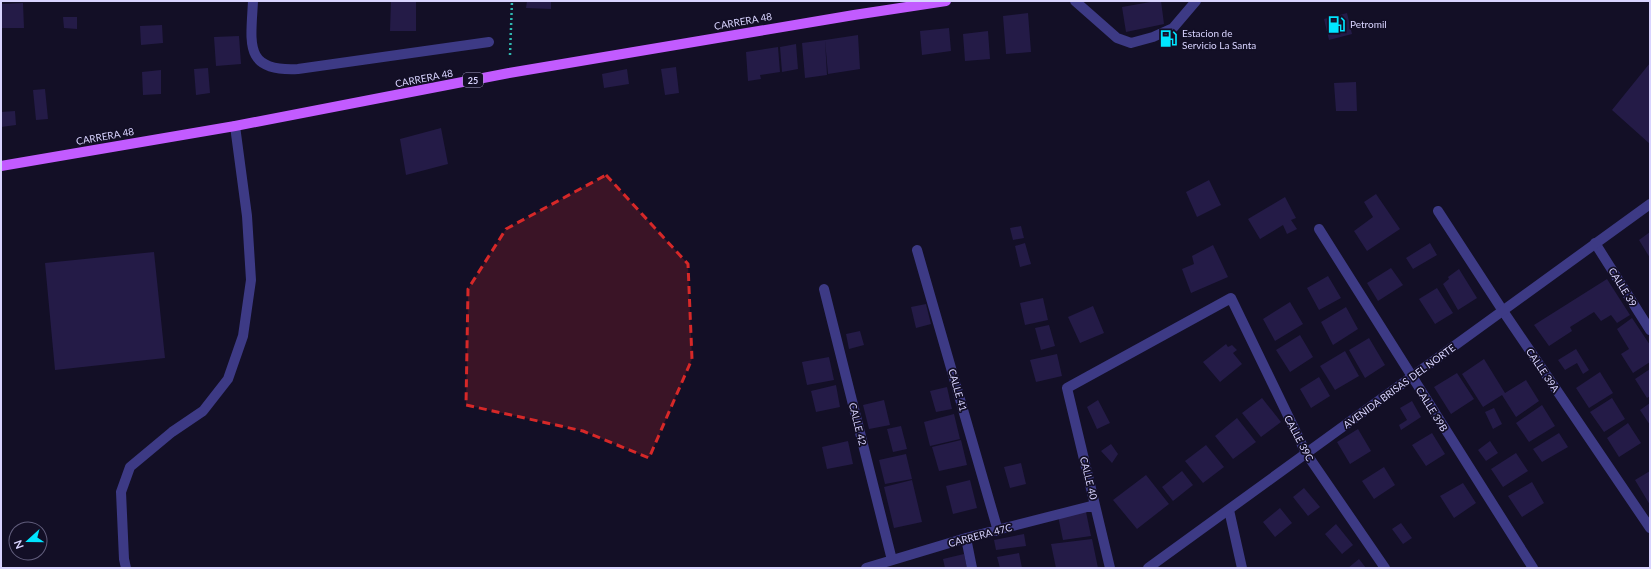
<svg xmlns="http://www.w3.org/2000/svg" width="1651" height="569" font-family="Lato,sans-serif">
<style>
.building{fill:#241b47}
.lines{fill:none;stroke-linecap:round;stroke-linejoin:round}
.path{stroke:#2fb8b0;stroke-width:2.5;stroke-dasharray:2 3;stroke-linecap:butt}
.service{stroke:#3d3a85;stroke-width:10}
.minor{stroke:#3d3a85;stroke-width:10}
.tertiary{stroke:#3d3a85;stroke-width:10}
.primary{stroke:#c25bff;stroke-width:10}
.marked{fill:#d62828;fill-opacity:0.2;stroke:#d62828;stroke-width:3;stroke-dasharray:8 5;stroke-linejoin:round}
.labels{text-anchor:middle;dominant-baseline:central;stroke-width:3.5;stroke-linejoin:round;paint-order:stroke}
.shield{fill:#130f26;stroke:#9e99be;stroke-width:1}
.shield-label{font-size:9px;font-weight:bold;fill:#d9d4ff}
.street-label{font-size:10px;fill:#d9d4ff;stroke:#130f26}
.poi-label{font-size:10px;fill:#d9d4ff;stroke:#130f26;text-anchor:start}
</style>
<rect width="100%" height="100%" fill="#130f26"/>
<!-- building -->
<path class="building" d="M391,1h25v30h-26z
M527,1h24v8l-25,-1z
M1156,1h5l3,23 -38,8 -4,-25z
M23,3l1,25h-23v-24z
M1028,13l3,39 -25,2 -3,-38z
M1347,13l5,21 -23,6 -5,-21z
M63,17h14v12l-13,-1z
M162,25l1,18 -22,2 -1,-19z
M949,28l2,23 -29,4 -2,-24z
M988,31l2,28 -25,2 -2,-27z
M858,35l2,34 -32,5 -3,-34z
M239,36l2,28 -25,2 -2,-29z
M825,40l2,35 -22,3 -3,-35z
M796,44l2,25 -16,3 -2,-25z
M778,47l2,25 -20,3 1,4 -13,2 -2,-29z
M1650,63v81l-38,-34z
M676,67l3,26 -14,2 -4,-26z
M208,68l2,25 -14,2 -2,-26z
M627,69l2,15 -25,4 -2,-14z
M161,70v24l-18,1 -1,-23z
M1356,82l1,29h-21l-2,-28z
M45,89l3,30 -12,1 -3,-30z
M15,111l1,14 -15,2v-15z
M441,128l7,36 -42,11 -6,-36z
M1209,180l12,25 -24,12 -11,-25z
M1376,194l24,35 -33,22 -13,-20 19,-14 -9,-15z
M1285,197l11,21 -5,2 6,9 -10,5 -4,-9 -23,14 -12,-20z
M1021,226l3,12 -11,2 -3,-12z
M1650,232v26l-11,-18z
M1025,243l6,21 -11,3 -5,-21z
M1430,243l7,12 -24,14 -7,-11z
M1213,245l15,32 -37,16 -9,-24 12,-5 -2,-8z
M154,252l11,106 -110,12 -10,-107z
M1391,268l12,17 -25,16 -11,-18z
M1459,269l18,29 -19,12 -15,-26 6,-5 -1,-2z
M1328,276l13,22 -22,12 -12,-22z
M1607,279l23,36 -13,8 -6,-8 -10,6 -7,-9 -24,15 2,4 -23,15 -15,-21z
M1437,288l16,25 -18,11 -16,-25z
M1043,298l5,22 -23,5 -5,-22z
M1290,302l13,22 -28,17 -12,-22z
M926,304l5,20 -15,4 -5,-21z
M1093,306l11,27 -24,10 -12,-26z
M1346,307l12,22 -25,16 -12,-23z
M1632,318l18,27v17l-17,11 -12,-19 8,-5 -12,-20z
M1049,325l6,21 -14,4 -6,-22z
M860,331l4,14 -15,4 -3,-15z
M1300,335l13,22 -23,15 -14,-22z
M1369,338l16,27 -20,13 -16,-28z
M1226,344l2,3 4,-2 5,5 -4,3 9,11 -22,18 -17,-20z
M1576,349l13,21 -6,4 -6,-11 -12,7 -7,-10z
M1345,351l14,25 -24,14 -15,-24z
M1057,354l5,22 -26,6 -6,-22z
M829,357l5,23 -27,5 -5,-23z
M1484,359l21,34 21,-13 13,21 -23,16 -14,-22 -19,12 -21,-33z
M1650,369v27l-3,2 -12,-19z
M1600,372l13,21 -24,15 -13,-20z
M1457,373l17,26 -23,15 -17,-27z
M1319,377l11,19 -19,12 -11,-19z
M836,385l4,22 -24,5 -5,-21z
M947,387l5,22 -16,3 -6,-21z
M1262,398l19,24 -20,15 -19,-24z
M1612,398l13,21 -21,13 -14,-20z
M884,400l6,25 -21,4 -6,-24z
M1098,400l12,23 -13,6 -10,-22z
M1412,401l9,16 -20,13 -2,-5 8,-5 -7,-12z
M1650,403v22l-10,-15z
M1542,405l13,21 -26,16 -13,-19z
M1494,408l8,16 -9,5 -8,-17z
M954,414l6,25 -30,7 -6,-24z
M1237,418l19,24 -23,17 -18,-23z
M1628,423l13,20 -22,14 -12,-19z
M901,426l6,23 -14,3 -6,-23z
M1358,429l13,22 -21,13 -13,-22z
M1432,433l13,21 -19,12 -14,-21z
M1559,433l9,14 -26,15 -9,-13z
M961,440l6,25 -28,6 -7,-24z
M848,441l5,23 -26,5 -5,-22z
M1490,441l8,12 -12,8 -8,-11z
M1111,444l7,10 -6,9 -11,-12z
M1206,445l18,22 -21,16 -18,-22z
M1516,453l12,18 -25,16 -12,-18z
M906,454l6,25 -27,5 -6,-24z
M1021,463l5,21 -16,4 -6,-21z
M1384,467l11,18 -21,14 -12,-18z
M1182,471l11,14 -20,16 -11,-14z
M1650,471v34l-15,-25z
M1146,475l23,29 -32,25 -24,-29z
M912,480l10,42 -28,6 -10,-41z
M970,480l7,28 -24,6 -7,-28z
M1532,482l12,21 -22,14 -14,-21z
M1463,483l13,20 -22,15 -14,-22z
M1304,488l16,19 -12,9 -15,-19z
M1280,508l12,15 -17,14 -12,-15z
M1086,512l5,24 -28,4 -5,-24z
M1401,523l11,15 -9,6 -11,-15z
M1336,524l17,21 -11,9 -17,-20z
M1024,534l2,12 -30,4 -2,-10z
M1092,539l6,29h-42l-5,-24z
M1019,553l3,15h-22l-3,-11z
M964,554l3,14h-22l-2,-9z
M1359,559l7,9h-18z"/>
<g class="lines">
<!-- path -->
<path class="path" d="M510,55l2,-54"/>
<!-- service -->
<path class="service" d="M1075,1l42,37 14,5 22,-6 20,-9 23,-27"/>
<!-- minor -->
<path class="minor" d="M253,1c-2,42 -10,71 45,68l191,-27
M1438,211l65,100 147,217
M1319,229l214,339
M1595,243l55,87
M917,250l81,281
M824,289l68,271
M1229,510l13,58
M966,538l6,30
M126,568l-2,-9 -3,-67 9,-25 42,-35 31,-21 25,-32 15,-43 8,-56 -4,-64 -12,-90
M866,568l100,-30 129,-33
M1110,568l-43,-180 164,-90 75,155 79,115"/>
<!-- tertiary -->
<path class="tertiary" d="M1148,568l502,-364"/>
<!-- primary -->
<path class="primary" d="M1,166l234,-40 274,-53 345,-58 92,-14"/>
</g>
<!-- marked area -->
<path class="marked" d="M606,175l82,89 4,95 -43,99 -66,-27 -117,-26 2,-116 38,-60z"/>
<!-- icons -->
<defs>
<symbol id="fuel-bare" viewBox="-9 -9 18 18"><path d="M-5.5-6h7V0h2V4h1.3V-2.5L3-4.5l.8-.8L6-3V5H2.5V1h-1V6h-7ZM-4.2-4.7v3.2H.2V-4.7Z" fill="#00e5ff" stroke="#130f26" stroke-width="2.5" paint-order="stroke"/></symbol>
</defs>
<g fill-rule="evenodd">
<use href="#fuel-bare" x="1324" y="12" width="25" height="25"/>
<use href="#fuel-bare" x="1156" y="26" width="25" height="25"/>
</g>
<g class="labels">
<!-- shield labels -->
<rect class="shield" x="463" y="73" width="20" height="14" rx="3"/>
<g class="shield-label">
<text x="473" y="80">25</text>
</g>
<!-- street labels -->
<g class="street-label">
<text transform="translate(743 21) rotate(-10)">CARRERA 48</text>
<text transform="translate(424 78) rotate(-11)">CARRERA 48</text>
<text transform="translate(105 136) rotate(-10)">CARRERA 48</text>
<text transform="translate(1623 287) rotate(58)">CALLE 39</text>
<text transform="translate(1543 370) rotate(56)">CALLE 39A</text>
<text transform="translate(1399 386) rotate(-36)">AVENIDA BRISAS DEL NORTE</text>
<text transform="translate(958 390) rotate(74)">CALLE 41</text>
<text transform="translate(1432 409) rotate(58)">CALLE 39B</text>
<text transform="translate(858 424) rotate(76)">CALLE 42</text>
<text transform="translate(1299 438) rotate(62)">CALLE 39C</text>
<text transform="translate(1089 478) rotate(76)">CALLE 40</text>
<text transform="translate(980 535) rotate(-15)">CARRERA 47C</text>
</g>
<!-- poi labels -->
<g class="poi-label">
<text x="1350" y="24">Petromil</text>
<text x="1182" y="33">Estacion de<tspan x="1182" dy="12">Servicio La Santa</tspan></text>
</g>
</g>
<!-- border -->
<rect width="1651" height="569" fill="none" stroke="#d9d4ff" stroke-width="4"/>
<!-- north arrow -->
<g transform="translate(28 541) rotate(249)"><circle r="19" fill="#130f26" stroke="#625e7d"/>
<path d="M0-3L7 15L0 10L-7 15Z" fill="#00e5ff"/>
<text y="-6" font-size="11" font-weight="bold" text-anchor="middle" fill="#d9d4ff">N</text>
</g>
</svg>
